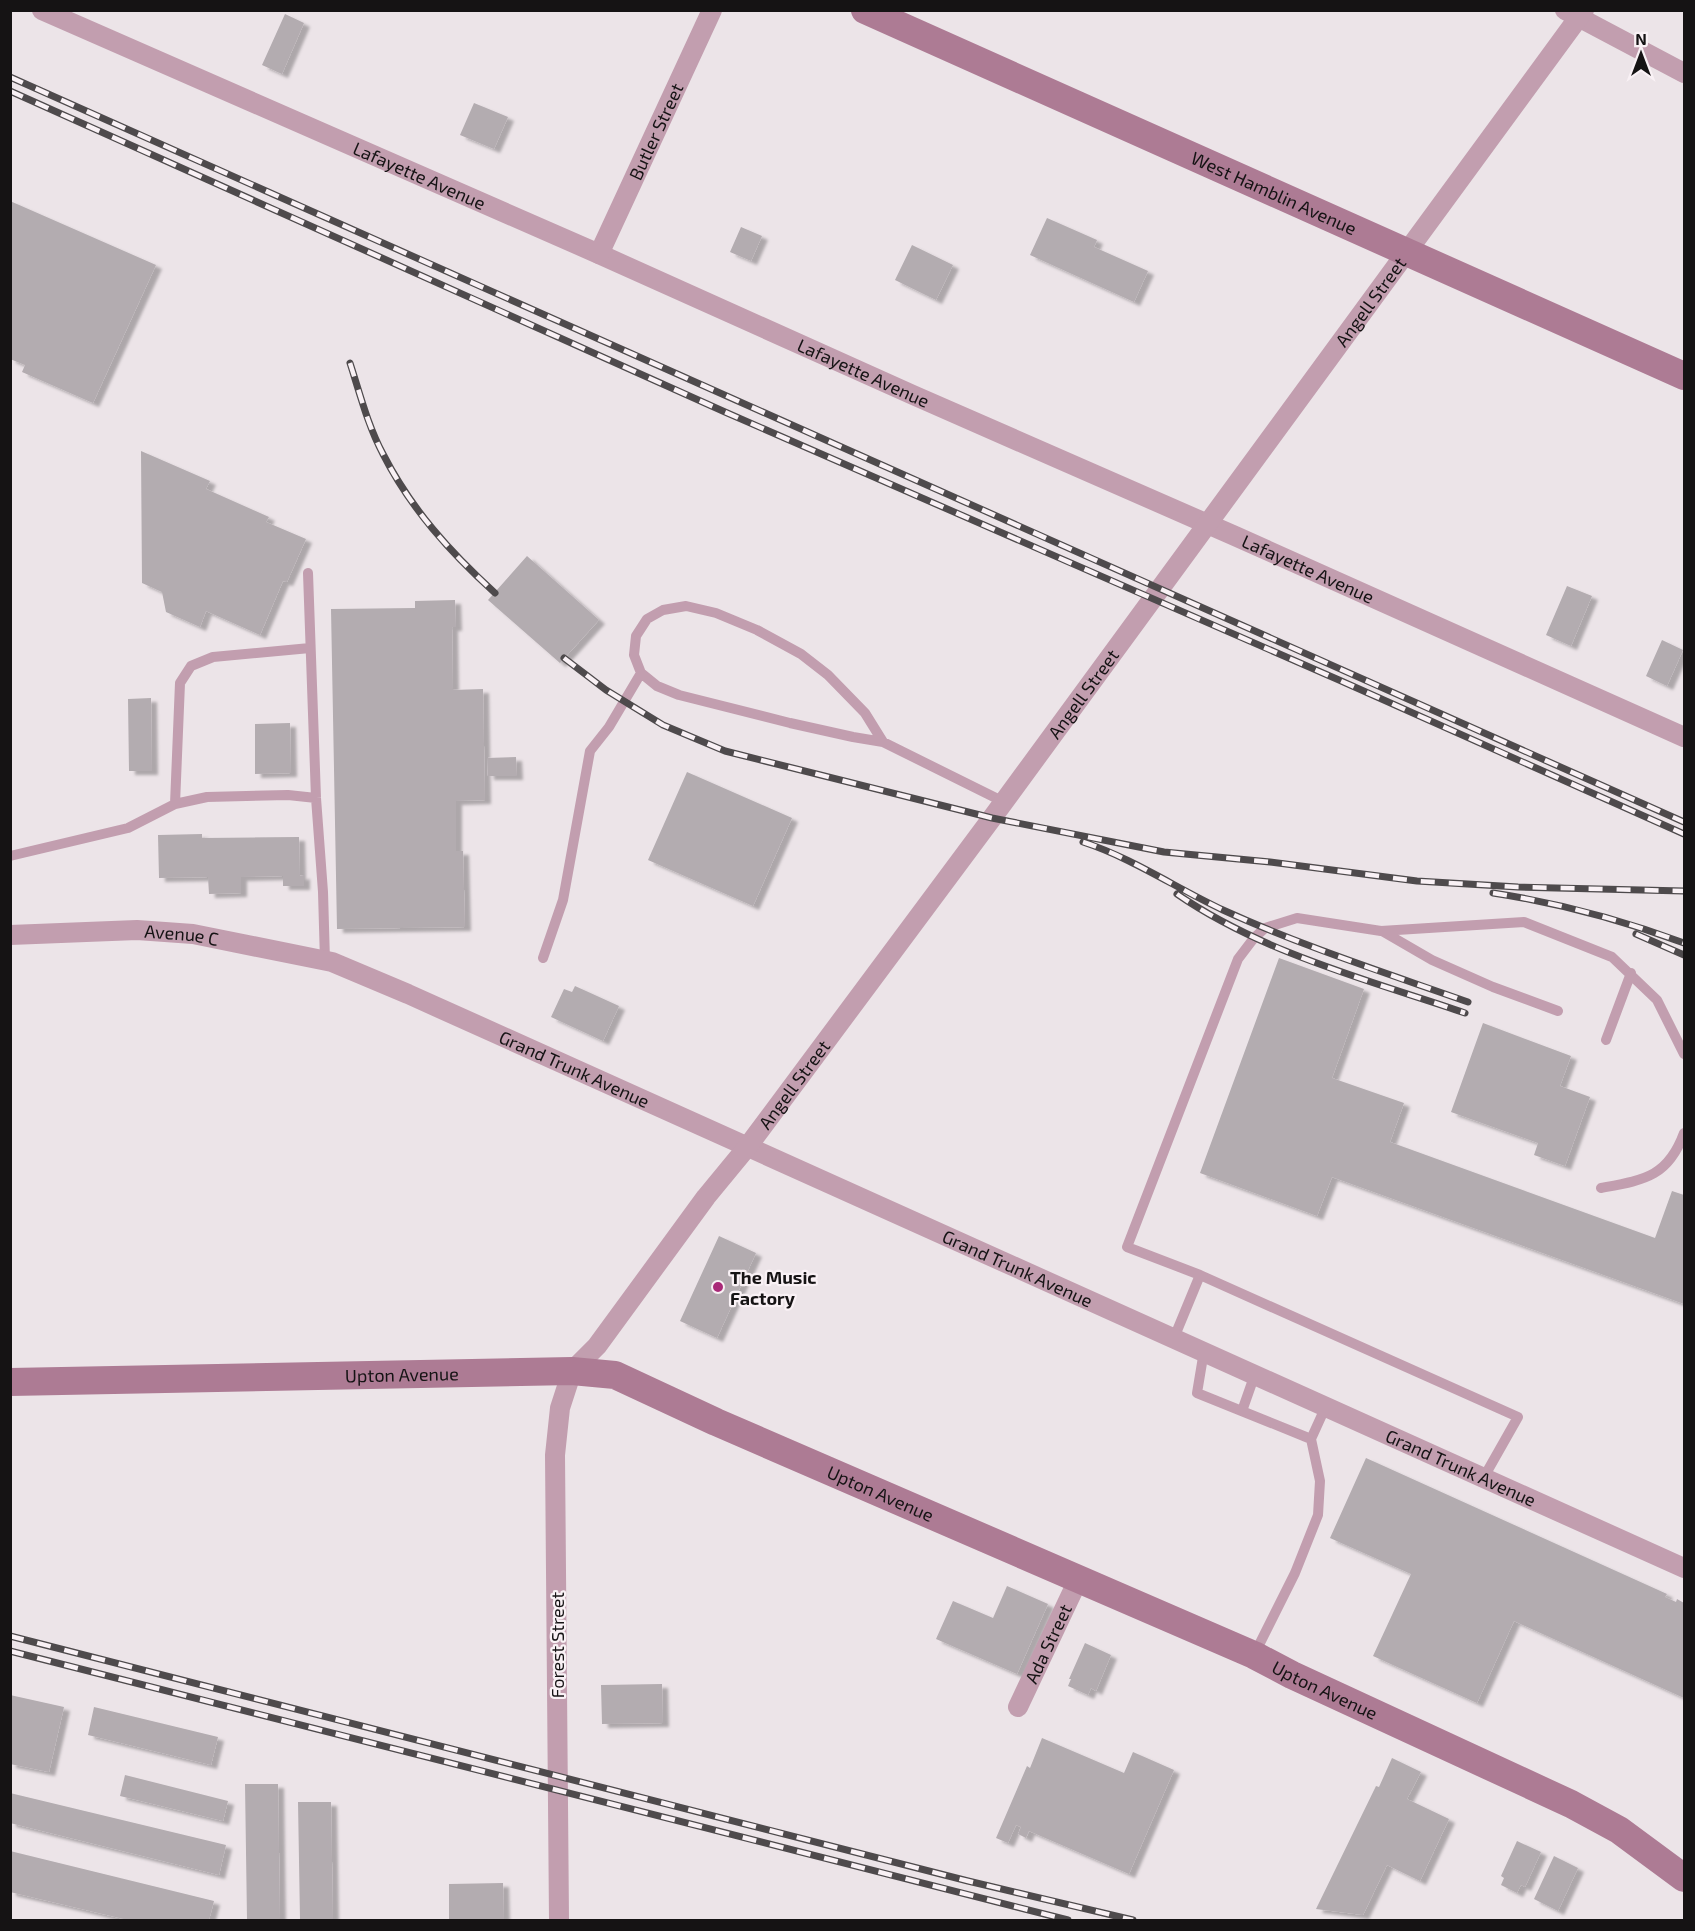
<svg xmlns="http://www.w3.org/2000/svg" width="1695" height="1931" font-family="'Exo 2',sans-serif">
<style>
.building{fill:#b3acb0;filter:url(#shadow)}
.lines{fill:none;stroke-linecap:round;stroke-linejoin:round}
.lane{stroke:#c29eaf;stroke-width:10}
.street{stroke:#c29eaf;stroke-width:20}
.secondary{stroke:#ad7b94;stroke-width:28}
.rail-casing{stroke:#4e4a4c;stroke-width:7}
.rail{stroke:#f9f1f5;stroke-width:4.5;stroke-dasharray:14;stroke-linecap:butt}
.poi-dot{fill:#a92978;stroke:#f9f1f5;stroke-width:2}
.labels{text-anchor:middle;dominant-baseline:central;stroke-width:4.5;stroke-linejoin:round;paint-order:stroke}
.street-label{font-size:18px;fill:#151314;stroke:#f9f1f5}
.poi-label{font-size:18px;font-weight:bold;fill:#151314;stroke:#f9f1f5;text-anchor:start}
</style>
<defs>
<filter id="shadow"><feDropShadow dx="6" dy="4" stdDeviation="1.5" flood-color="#0004"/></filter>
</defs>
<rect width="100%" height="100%" fill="#ece4e8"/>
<!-- building -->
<path class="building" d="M285,14l19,9 -22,51 -20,-9z
M474,103l34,14 -14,32 -34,-14z
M10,201l146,64 -63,138 -71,-31 3,-7 -15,-6z
M1047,218l50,22 -3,7 54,24 -14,31 -104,-47z
M741,227l21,9 -11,25 -21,-9z
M912,245l41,20 -17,35 -41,-20z
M141,451l69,30 -4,8 63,28 -3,5 40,17 -19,43 -4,-1 -23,54 -54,-24 -6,16 -34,-15 -4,-20 -20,-9z
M527,556l72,64 -39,43 -72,-63z
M1567,586l25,10 -21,50 -25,-11z
M455,600l1,27h-4l1,63 30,-1 2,111 -29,1v50h7l2,76 -128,2 -6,-320 84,-1v-7z
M1662,640l21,10 -16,36 -21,-10z
M151,698l1,73h-23l-1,-72z
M290,723l1,50 -36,1v-50z
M516,757l1,19h-29l-1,-18z
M687,772l105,46 -39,88 -105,-46z
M202,834v4l97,-1 1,39 4,-1v11h-21v-10l-42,1v16l-32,1 -1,-17 -49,1 -1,-43z
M1279,958l85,31 -32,89 72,25 -14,39 265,96 17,-47 12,4v109l-352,-127 -15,39 -117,-43z
M575,986l44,20 -16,35 -52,-24 13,-28 8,3z
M1483,1023l88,33 -11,30 30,11 -25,69 -31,-11 4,-12 -87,-31z
M719,1236l37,17 -39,85 -37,-17z
M1366,1458l301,136 -2,3 11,5 1,-3 7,4v95l-170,-77 -37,82 -104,-47 38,-82 -81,-36z
M1007,1586l41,18 -31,70 -81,-35 17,-38 40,17z
M1085,1643l26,12 -15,36 -5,-3 -3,7 -20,-9 3,-7h-2z
M662,1684l1,39 -61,1 -1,-39z
M10,1695l54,12 -15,65 -39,-8z
M94,1707l124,30 -7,28 -123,-30z
M1042,1738l82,35 9,-21 41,18 -45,104 -100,-43 -3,7 -8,-4 3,-7 -5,-2 -8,18 -12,-5 31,-72 3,2z
M1392,1758l29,14 -14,27 42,20 -29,62 -33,-16 -24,50 -47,-6 60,-123 3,1z
M125,1775l103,26 -5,20 -103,-25z
M245,1784h33l2,136h-33z
M10,1793l216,52 -7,30 -209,-52z
M298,1802h33l2,118h-33z
M1517,1841l24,11 -16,35 -4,-2 -4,8 -16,-8 3,-7 -3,-2z
M10,1851l204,50 -5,19h-81l-118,-28z
M1554,1856l24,12 -20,43 -24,-12z
M503,1883l1,37h-55v-36z"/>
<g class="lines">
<!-- lane -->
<path class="lane" d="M308,573l8,225 7,94 2,69
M883,742l-18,-29 -37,-38 -27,-21 -44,-24 -41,-17 -30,-7 -23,4 -16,9 -11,17 -2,19 7,18 16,13 22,9 111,28 63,14 30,5 121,60
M175,804l5,-121 11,-17 22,-9 97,-9
M10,856l118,-28 47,-24 32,-7 81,-2 28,3
M1382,931l50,29 61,27 65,24
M543,958l20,-58 27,-149 19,-24 32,-54
M1606,1040l25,-67
M1601,1188c43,-8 67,-11 83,-55
M1200,1275l318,142 -34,60
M1174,1338l26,-63 -73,-28 111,-288 16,-21 11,-10 32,-10 84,13 143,-9 88,35 45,43 27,54
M1204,1351l-7,42 114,46
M1242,1411l13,-37
M1254,1655l41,-82 23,-58 2,-34 -9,-42 15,-33"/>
<!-- street -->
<g class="street">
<path id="s1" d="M42,10l557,244 314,141 322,141 449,201"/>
<path d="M1565,10l119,63"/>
<path id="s2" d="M599,254l113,-244"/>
<path id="s3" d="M10,935l127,-5 56,4 139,28 76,32 1276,574"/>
<path id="s4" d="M1018,1707l60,-127"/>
<path id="s5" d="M559,1920l-4,-465 5,-47 12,-37 25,-25 109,-149 42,-51 244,-328 592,-808"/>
</g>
<!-- secondary -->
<g class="secondary">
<path id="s6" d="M865,10l819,366"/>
<path id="s7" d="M10,1382l562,-11 43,4 101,47 538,233 38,20 279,129 48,26 65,48"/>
</g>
<defs>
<path id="rail" d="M10,77l1674,745
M10,91l715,321 614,268 345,154
M350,363c10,31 18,63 33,91 28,55 67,98 112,139
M564,658l42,32 57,35 62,26 267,67 172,34 106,10 147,19 101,6 166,4
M1083,842c49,16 93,46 140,68 79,36 163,63 245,92
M1493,893c66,10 129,27 191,50
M1177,894c86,59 191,86 288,119
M1636,934l48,21
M10,1636l958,245 165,39
M10,1651l1058,269"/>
</defs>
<!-- rail casing -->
<use href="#rail" class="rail-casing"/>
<!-- rail -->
<use href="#rail" class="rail"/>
</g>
<!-- markers -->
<circle class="poi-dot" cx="718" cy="1287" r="6"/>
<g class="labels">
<!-- street labels -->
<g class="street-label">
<text stroke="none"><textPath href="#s2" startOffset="135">Butler Street</textPath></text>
<text stroke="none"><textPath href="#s1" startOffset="412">Lafayette Avenue</textPath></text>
<text stroke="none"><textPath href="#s6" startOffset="448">West Hamblin Avenue</textPath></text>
<text stroke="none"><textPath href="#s5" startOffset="1886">Angell Street</textPath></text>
<text stroke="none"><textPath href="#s1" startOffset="898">Lafayette Avenue</textPath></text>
<text stroke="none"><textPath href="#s1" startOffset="1384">Lafayette Avenue</textPath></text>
<text stroke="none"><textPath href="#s5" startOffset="1400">Angell Street</textPath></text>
<text stroke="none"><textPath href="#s3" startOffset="172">Avenue C</textPath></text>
<text stroke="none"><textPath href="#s3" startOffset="590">Grand Trunk Avenue</textPath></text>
<text stroke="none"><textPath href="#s5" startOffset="914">Angell Street</textPath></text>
<text stroke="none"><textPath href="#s3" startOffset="1076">Grand Trunk Avenue</textPath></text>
<text stroke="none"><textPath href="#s7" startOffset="392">Upton Avenue</textPath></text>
<text stroke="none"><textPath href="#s3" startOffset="1562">Grand Trunk Avenue</textPath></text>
<text stroke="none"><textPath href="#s7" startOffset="896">Upton Avenue</textPath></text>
<text stroke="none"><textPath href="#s4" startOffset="70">Ada Street</textPath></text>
<text transform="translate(557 1645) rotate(-90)">Forest Street</text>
<text stroke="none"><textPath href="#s7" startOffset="1382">Upton Avenue</textPath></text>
</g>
<!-- poi labels -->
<g class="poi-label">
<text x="730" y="1277">The Music<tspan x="730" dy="21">Factory</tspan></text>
</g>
</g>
<!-- border -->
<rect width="1695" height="1931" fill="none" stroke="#151314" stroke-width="24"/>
<!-- north arrow -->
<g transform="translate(1641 54)" stroke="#f9f1f5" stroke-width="4.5" paint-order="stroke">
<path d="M0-4.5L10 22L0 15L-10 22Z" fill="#151314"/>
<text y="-9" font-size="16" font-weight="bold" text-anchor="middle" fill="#151314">N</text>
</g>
</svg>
